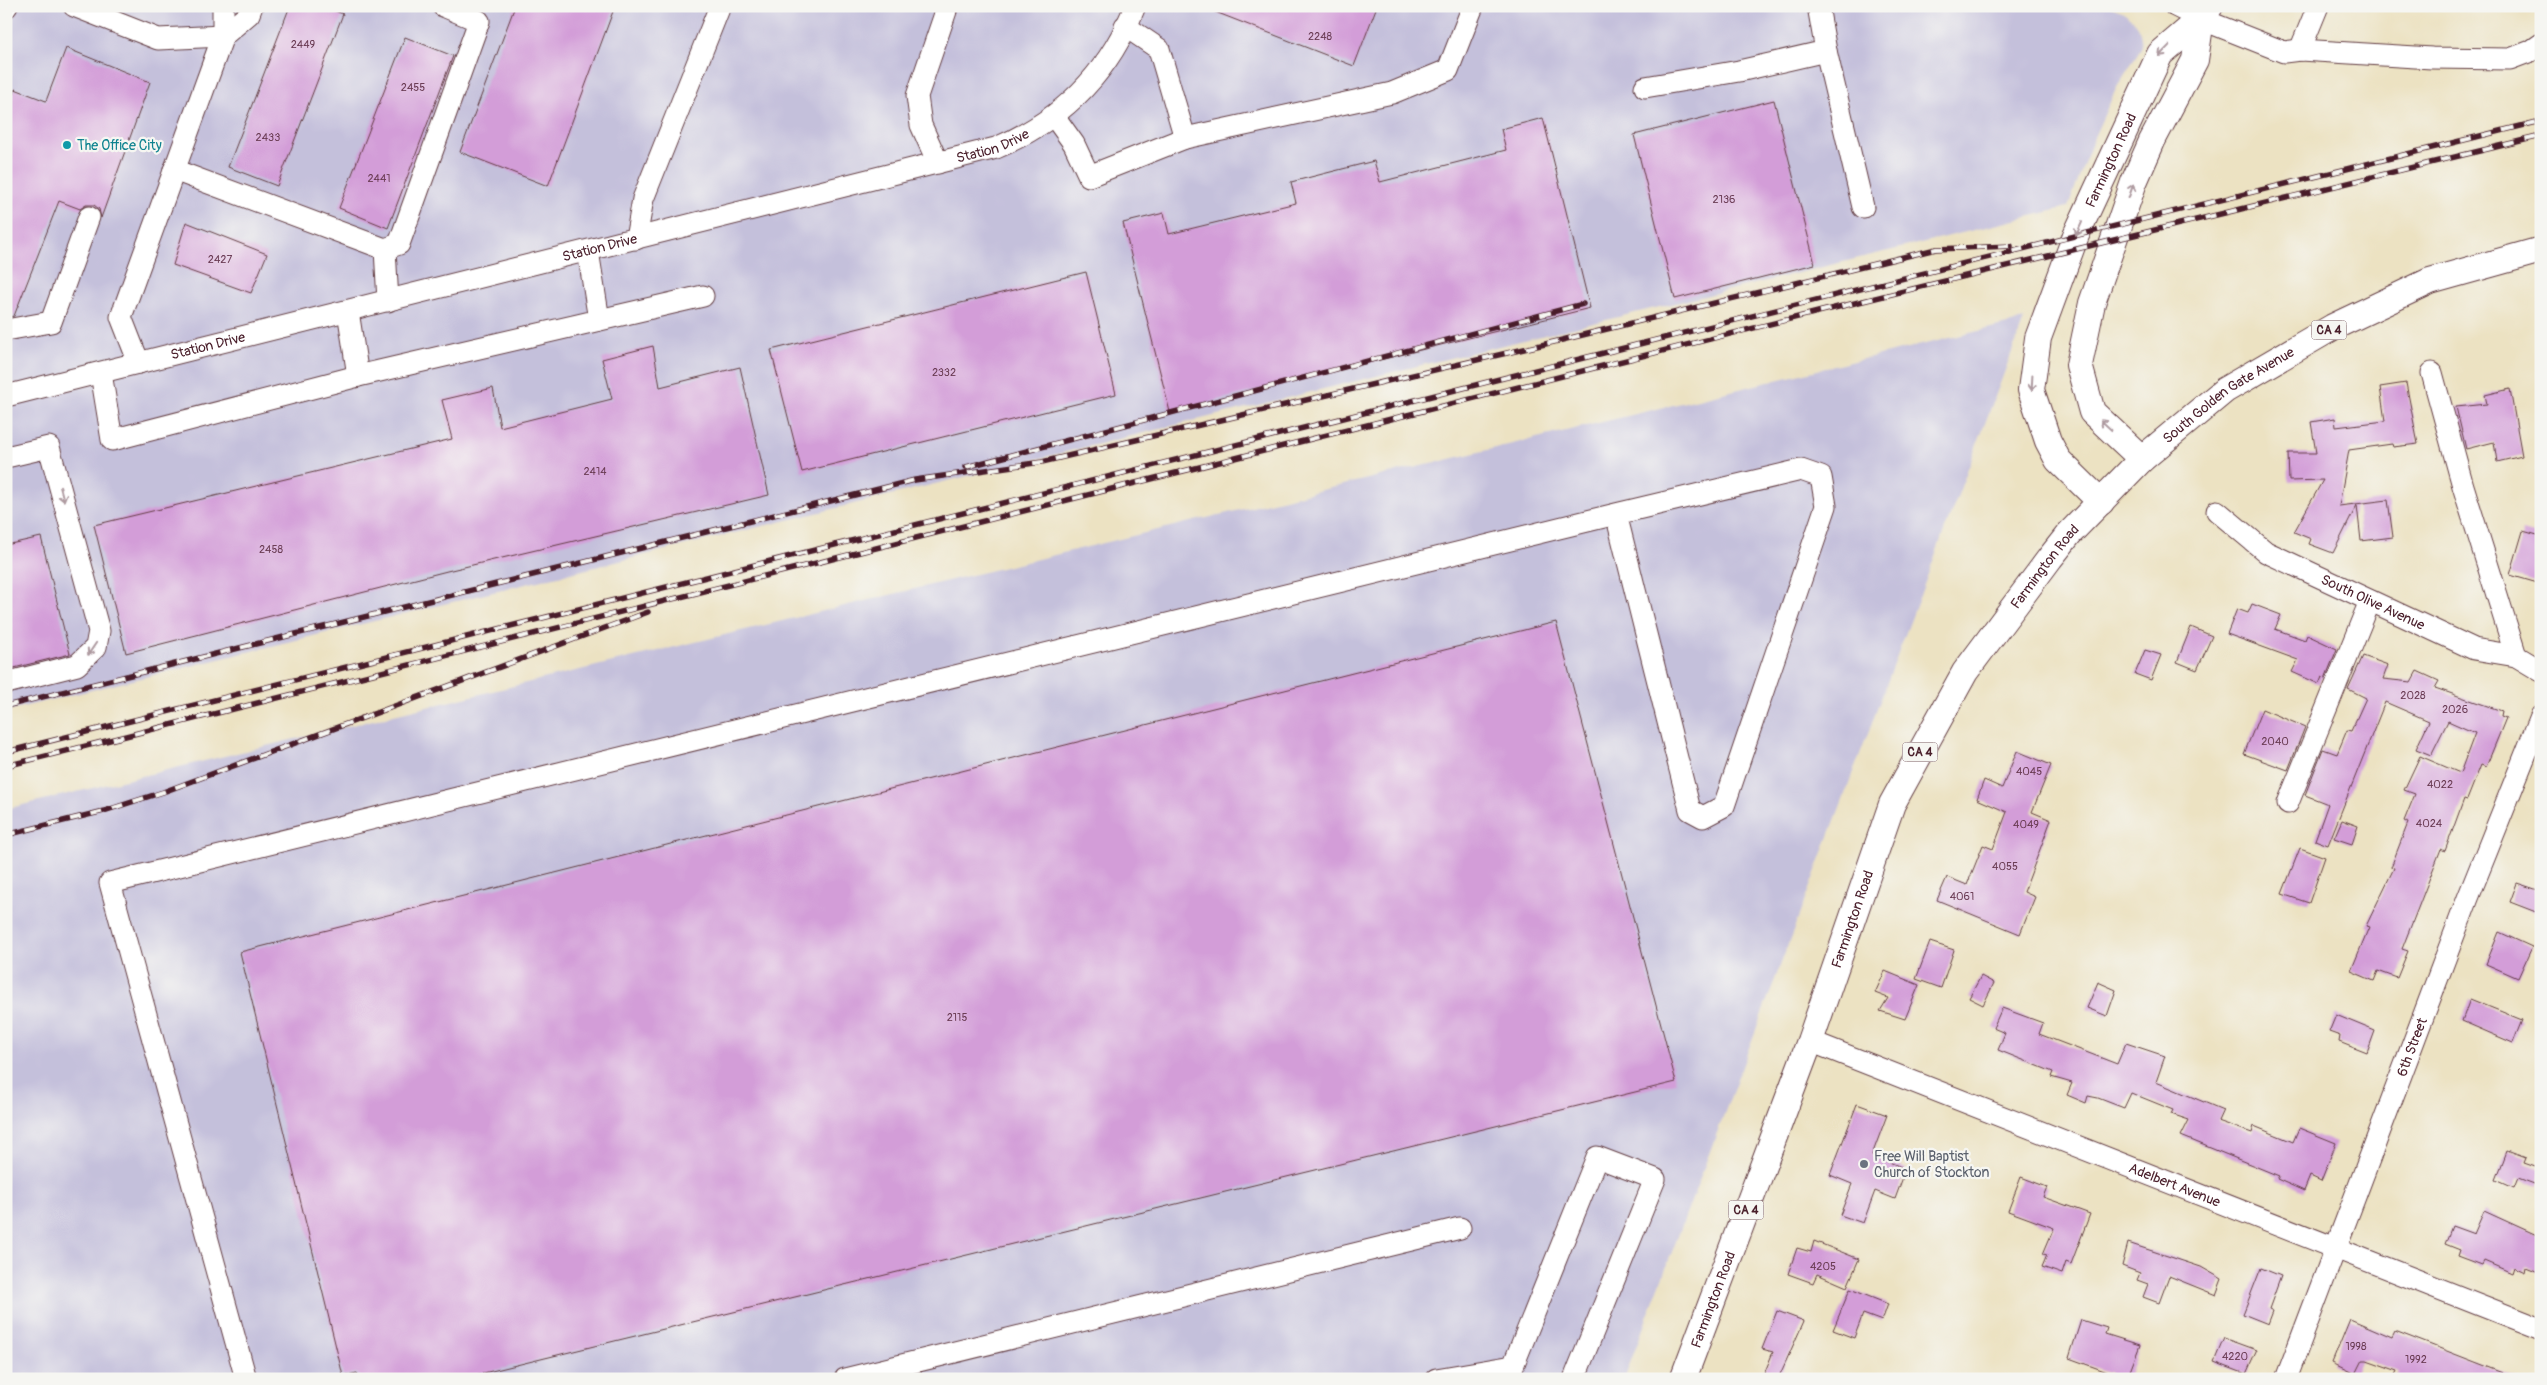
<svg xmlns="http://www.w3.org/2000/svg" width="2547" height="1385" font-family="Pangolin,sans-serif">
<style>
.industrial{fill:#c4c0db}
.building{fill:#d39dd8}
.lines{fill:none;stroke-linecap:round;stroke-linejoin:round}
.minor-casing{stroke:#623c42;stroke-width:23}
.major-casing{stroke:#623c42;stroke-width:28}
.minor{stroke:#fff;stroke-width:21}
.major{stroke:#fff;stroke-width:26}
.rail-casing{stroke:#4a1f2b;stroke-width:5.5}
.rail{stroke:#f6f6f2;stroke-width:4;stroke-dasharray:11;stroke-linecap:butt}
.oneway{stroke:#ae9aa0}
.culture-dot{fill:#0f9aa8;stroke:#f6f6f2;stroke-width:2}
.worship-dot{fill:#6b7280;stroke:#f6f6f2;stroke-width:2}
.labels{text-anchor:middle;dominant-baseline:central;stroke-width:4.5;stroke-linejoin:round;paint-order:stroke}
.number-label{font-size:11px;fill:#6c3e56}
.shield{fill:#f6f6f2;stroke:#7e6067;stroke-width:1}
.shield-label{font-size:12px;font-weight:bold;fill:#4a1f2b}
.culture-label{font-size:14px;fill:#0d838f;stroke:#f6f6f2;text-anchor:start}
.street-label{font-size:14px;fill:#4a1f2b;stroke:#f6f6f2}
.worship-label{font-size:14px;fill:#5b616d;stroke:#f6f6f2;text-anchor:start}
</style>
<rect width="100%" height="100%" fill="#f6f6f2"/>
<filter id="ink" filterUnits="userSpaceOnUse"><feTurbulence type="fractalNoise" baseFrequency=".02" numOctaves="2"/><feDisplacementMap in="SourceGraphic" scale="10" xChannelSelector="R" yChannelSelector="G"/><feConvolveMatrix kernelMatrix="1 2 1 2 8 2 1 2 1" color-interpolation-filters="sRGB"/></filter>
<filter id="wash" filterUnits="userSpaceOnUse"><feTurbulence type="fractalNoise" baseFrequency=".0096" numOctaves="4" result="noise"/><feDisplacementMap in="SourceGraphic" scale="20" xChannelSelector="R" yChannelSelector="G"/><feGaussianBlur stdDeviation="1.12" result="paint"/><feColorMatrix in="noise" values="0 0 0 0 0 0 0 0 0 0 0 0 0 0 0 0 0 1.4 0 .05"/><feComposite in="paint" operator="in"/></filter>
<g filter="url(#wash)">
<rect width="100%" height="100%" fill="#ece2c2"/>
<!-- industrial -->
<path class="industrial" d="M6,6h2102l14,5 11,8 7,13 2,14 -26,43 -22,48 -26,70 -2062,504z
M2024,320l-400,1059h-1618v-570z"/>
<g id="blocks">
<!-- building -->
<path class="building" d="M290,6h33l20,8 -66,172 -49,-19z
M515,6h100l-67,180 -88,-34z
M1200,6h177l-23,60z
M405,37l48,19 -65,172 -49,-20z
M66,48l84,34 -49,136 -2,-9 -5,-4h-8l-6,4 -21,-8 -45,115 -8,1v-208l9,-20 31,12z
M1774,100l41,164 -140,35 -41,-164z
M1543,118l47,190 -420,104 -47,-189 41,-10 5,21 127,-31 -5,-21 83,-21 6,21 126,-32 -5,-21z
M186,222l81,32 -16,39 -78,-28z
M1086,272l30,122 -314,78 -31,-122z
M653,346l7,41 80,-20 29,128 -322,76 -321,82 -32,-128 358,-86 -10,-39 51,-12 7,39 112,-28 -10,-40z
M2406,383l12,61 -25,3 -1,-3 -43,6 -10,56 49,-6 5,37 -32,4 -4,-36 -24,48 -24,-9 2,-5 -17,-7 29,-52 -34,1 -1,-28h28l-5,-31 24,-4 1,9 49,-6 -5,-34z
M2510,389l12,67 -25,6 -3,-20 -28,7 -10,-42 31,-3 -2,-9z
M2523,531l18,5v48l-31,-9z
M41,537l29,117 -64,16v-125z
M2252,604l29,11 -6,14 30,11 2,-5 30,14 -12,30 -3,-2 -3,7 -27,-12 6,-12 -71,-26 10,-25 11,4z
M1556,622l120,460 -1217,297h-98l-4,-6 -14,3 -103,-424z
M2191,627l21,9 -15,34 -20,-8z
M2145,650l16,5 -10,25 -16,-6z
M2363,656l25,9 -5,14 28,3 6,-11 22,10 -4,7 67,23 -1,5 5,2 -20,49 -5,-2 -14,35 -3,-1 -19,52 -4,-2 -39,100 6,2 -11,27 -19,-7 -4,10 -23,-10 18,-44 -3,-1 28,-58 -3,-1 17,-44 -4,-2 11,-27 -11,-4 16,-34 40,17 15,-40 -27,-12 -17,34 -15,-6 13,-28 -44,-19 -57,143 -13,-5 13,-36 -23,-9 18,-46 14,5 10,-24 4,1 15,-33 -18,-9z
M2262,709l43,18 -17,43 -44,-16z
M2017,751l34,14 -19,47 19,8 -27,72 11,5 -15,37 -83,-34 10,-23 20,8 16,-40 10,4 14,-37 -30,-13 7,-19 18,8z
M2342,820l16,6 -6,18 -18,-6z
M2300,848l25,9 -16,46 -27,-9z
M2517,883l24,8v23l-31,-12z
M2499,932l33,15 -14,31 -32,-14z
M1930,942l24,8 -13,38 -25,-9z
M1885,971l34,14 -14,34 -25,-8 8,-13 -13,-5z
M1981,976l13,7 -11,22 -14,-7z
M2098,982l18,8 -9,26 -20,-8z
M2470,999l52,21 -9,23 -51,-22z
M2002,1008l41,15 -4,11 78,30 9,-21 39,13 -9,26 67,28 -5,11 34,12 2,-7 39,16 6,-14 37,15 -15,38 -11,-5 -6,15 -27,-12 2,-3 -98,-40 8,-16 -18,-6 2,-4 -42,-17 -7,15 -26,-10 -10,-2 -2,7 -19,-8 5,-12 -21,-6 2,-5 -55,-22 7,-17 -12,-5z
M2336,1015l39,16 -8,22 -28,-11 1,-6 -11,-4z
M1857,1104l30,11 -15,40 34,14 -11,30 -20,-8 -12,32 -23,-8 12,-31 -22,-9z
M2507,1151l19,7 -2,5 17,6 -4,16 -19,-7 -4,10 -18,-8z
M2021,1177l26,10 -4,10 47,17 -19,50 -5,-2 -4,12 -20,-7 5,-12 -4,-1 11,-26 -46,-17z
M2484,1211l57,26v36l-15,-6 -1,5 -11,-5 -2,6 -28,-12 -2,4 -24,-9 2,-6 -15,-6 7,-18 22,8z
M1814,1241l45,18 -12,28 -30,-13 -4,9 -25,-9 9,-26 14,4z
M2128,1243l73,24 21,12 -6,16 -47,-19 -10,27 -16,-6 5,-13 -11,-4 3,-7 -18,-7z
M2261,1268l20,8 -12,33 4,2 -5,13 -25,-10z
M1850,1289l38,15 -6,17 -19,-7 -9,24 -21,-8z
M1777,1311l27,10 -26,58h-16l11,-27 -11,-3z
M2350,1319l42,18 3,-6 124,48h-125l4,-8 -31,-11h-5l-7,14 -23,-11z
M2081,1320l26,8 -2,6 35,11 -13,34h-19l2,-6 -41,-15z
M2224,1338l33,12 -11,24 -32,-12z"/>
</g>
</g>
<g filter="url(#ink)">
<use href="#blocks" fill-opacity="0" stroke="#623c42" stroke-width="1"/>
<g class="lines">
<defs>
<g id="minor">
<path d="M74,6l84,33 65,-3 26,-22 3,-8"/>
<path d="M2175,6l26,13 83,33 16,-2 132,8 78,1 21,-8 10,-7"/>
<path d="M6,7l1,-1"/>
<path d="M1125,26l34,23 26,89 207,-45 56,-23 25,-64"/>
<path d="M2300,50l18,-44"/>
<path d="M1826,51l37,156"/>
<path d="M1645,87l94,-16 87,-20 -8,-45"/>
<path d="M1054,116l20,28 15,32 96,-38"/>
<path d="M938,163l-17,-38 -4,-29 29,-85"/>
<path d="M174,170l211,79"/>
<path d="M636,239l7,-40 77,-193"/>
<path d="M588,251l11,69"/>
<path d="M388,301l-3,-52 14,-5 80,-223 -36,-15"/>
<path d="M348,311l10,65 345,-80"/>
<path d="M6,330l45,-8 38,-105"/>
<path d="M139,363l-18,-46 102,-281v-30"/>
<path d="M101,373l11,67 246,-64"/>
<path d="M2432,373l31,113 53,170"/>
<path id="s1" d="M6,396l990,-248c66,-28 113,-74 139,-142"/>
<path d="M6,457l43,-10 50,184 -3,16 -19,18 -71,18"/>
<path id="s2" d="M2217,511l49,41 208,97 42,7 25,15"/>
<path d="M2288,803l82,-202"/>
<path id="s3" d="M1810,1041l731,288"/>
<path d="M246,1379l-136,-496 1506,-369 185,-44 20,7 5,29 -102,300 -21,11 -13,-7 -74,-296"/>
<path d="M845,1379l615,-151"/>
<path d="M1436,1379l77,-13 84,-209 58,22 -81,200"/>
<path id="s4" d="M2286,1379l182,-481 73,-182"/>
</g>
<g id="major">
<path d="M2142,459l-50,-47 -13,-47 13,-62 42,-121 18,-41 43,-81 6,-41"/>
<path id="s5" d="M2101,502l-43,-42 -10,-19 -17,-51 7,-52 38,-103 84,-181 41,-35 9,-13"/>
<path id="s6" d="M1683,1379l127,-338 82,-237 73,-132 85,-114 19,-24 73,-75 83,-69 108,-63 97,-46 111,-31"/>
</g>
</defs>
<!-- minor casing -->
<use href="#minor" class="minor-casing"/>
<!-- major casing -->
<use href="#major" class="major-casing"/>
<!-- minor -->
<use href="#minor" class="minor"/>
<!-- major -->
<use href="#major" class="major"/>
<defs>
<path id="rail" d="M966,467l617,-163
M6,706l909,-226 127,-18 516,-121 378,-92 75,-3
M6,752l1862,-465 673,-166
M6,766l1816,-455 719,-175
M6,835l98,-24 59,-19 485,-180"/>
</defs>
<!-- rail casing -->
<use href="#rail" class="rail-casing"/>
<!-- rail -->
<use href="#rail" class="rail"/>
</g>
<!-- one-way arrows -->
<defs><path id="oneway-shaft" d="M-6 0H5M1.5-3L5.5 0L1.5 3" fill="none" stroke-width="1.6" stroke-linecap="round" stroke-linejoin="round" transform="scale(1.25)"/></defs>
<g class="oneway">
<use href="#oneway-shaft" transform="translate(2164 51) rotate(134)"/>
<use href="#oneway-shaft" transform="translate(2131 191) rotate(-71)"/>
<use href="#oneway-shaft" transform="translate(2079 229) rotate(114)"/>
<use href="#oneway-shaft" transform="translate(2032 383) rotate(93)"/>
<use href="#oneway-shaft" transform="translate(2106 425) rotate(-137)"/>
<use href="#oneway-shaft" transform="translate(62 494) rotate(75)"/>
<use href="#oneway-shaft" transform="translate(92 649) rotate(124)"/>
</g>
</g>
<!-- markers -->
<circle class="culture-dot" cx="67" cy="145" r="5"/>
<circle class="worship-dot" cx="1864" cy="1164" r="5"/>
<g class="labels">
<!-- number labels -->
<g class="number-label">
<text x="1320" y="36">2248</text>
<text x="303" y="44">2449</text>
<text x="413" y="87">2455</text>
<text x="268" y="137">2433</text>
<text x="379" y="178">2441</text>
<text x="1724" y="199">2136</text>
<text x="220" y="259">2427</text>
<text x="944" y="372">2332</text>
<text x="595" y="471">2414</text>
<text x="271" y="549">2458</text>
<text x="2413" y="695">2028</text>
<text x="2455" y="709">2026</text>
<text x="2275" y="741">2040</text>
<text x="2029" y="771">4045</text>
<text x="2440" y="784">4022</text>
<text x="2429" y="823">4024</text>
<text x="2026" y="824">4049</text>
<text x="2005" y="866">4055</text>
<text x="1962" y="896">4061</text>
<text x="957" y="1017">2115</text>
<text x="1823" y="1266">4205</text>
<text x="2356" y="1346">1998</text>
<text x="2235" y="1356">4220</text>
<text x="2416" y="1359">1992</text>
</g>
<!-- shield labels -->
<g class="shield">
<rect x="2311.5" y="320.5" width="35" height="19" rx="4"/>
<rect x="1902.5" y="742.5" width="35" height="19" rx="4"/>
<rect x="1728.5" y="1200.5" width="35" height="19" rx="4"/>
</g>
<g class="shield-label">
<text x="2329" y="330">CA 4</text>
<text x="1920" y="752">CA 4</text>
<text x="1746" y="1210">CA 4</text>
</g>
<!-- culture labels -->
<g class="culture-label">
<text x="77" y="145">The Office City</text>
</g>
<!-- street labels -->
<g class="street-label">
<text stroke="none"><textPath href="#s1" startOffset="1018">Station Drive</textPath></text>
<text stroke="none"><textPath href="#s5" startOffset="380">Farmington Road</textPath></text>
<text stroke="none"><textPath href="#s1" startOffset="612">Station Drive</textPath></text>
<text stroke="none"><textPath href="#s1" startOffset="208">Station Drive</textPath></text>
<text stroke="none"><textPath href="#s6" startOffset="1148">South Golden Gate Avenue</textPath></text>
<text stroke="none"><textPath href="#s6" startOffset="895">Farmington Road</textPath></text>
<text stroke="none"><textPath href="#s2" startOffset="182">South Olive Avenue</textPath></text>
<text stroke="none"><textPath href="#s6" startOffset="490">Farmington Road</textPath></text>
<text stroke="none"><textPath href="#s4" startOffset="355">6th Street</textPath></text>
<text stroke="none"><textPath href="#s3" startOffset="392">Adelbert Avenue</textPath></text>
<text stroke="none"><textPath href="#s6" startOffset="85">Farmington Road</textPath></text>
</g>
<!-- worship labels -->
<g class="worship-label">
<text x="1874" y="1156">Free Will Baptist<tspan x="1874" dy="16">Church of Stockton</tspan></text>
</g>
</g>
<!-- margin -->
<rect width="2547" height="1385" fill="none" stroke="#f6f6f2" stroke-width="25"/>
</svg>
